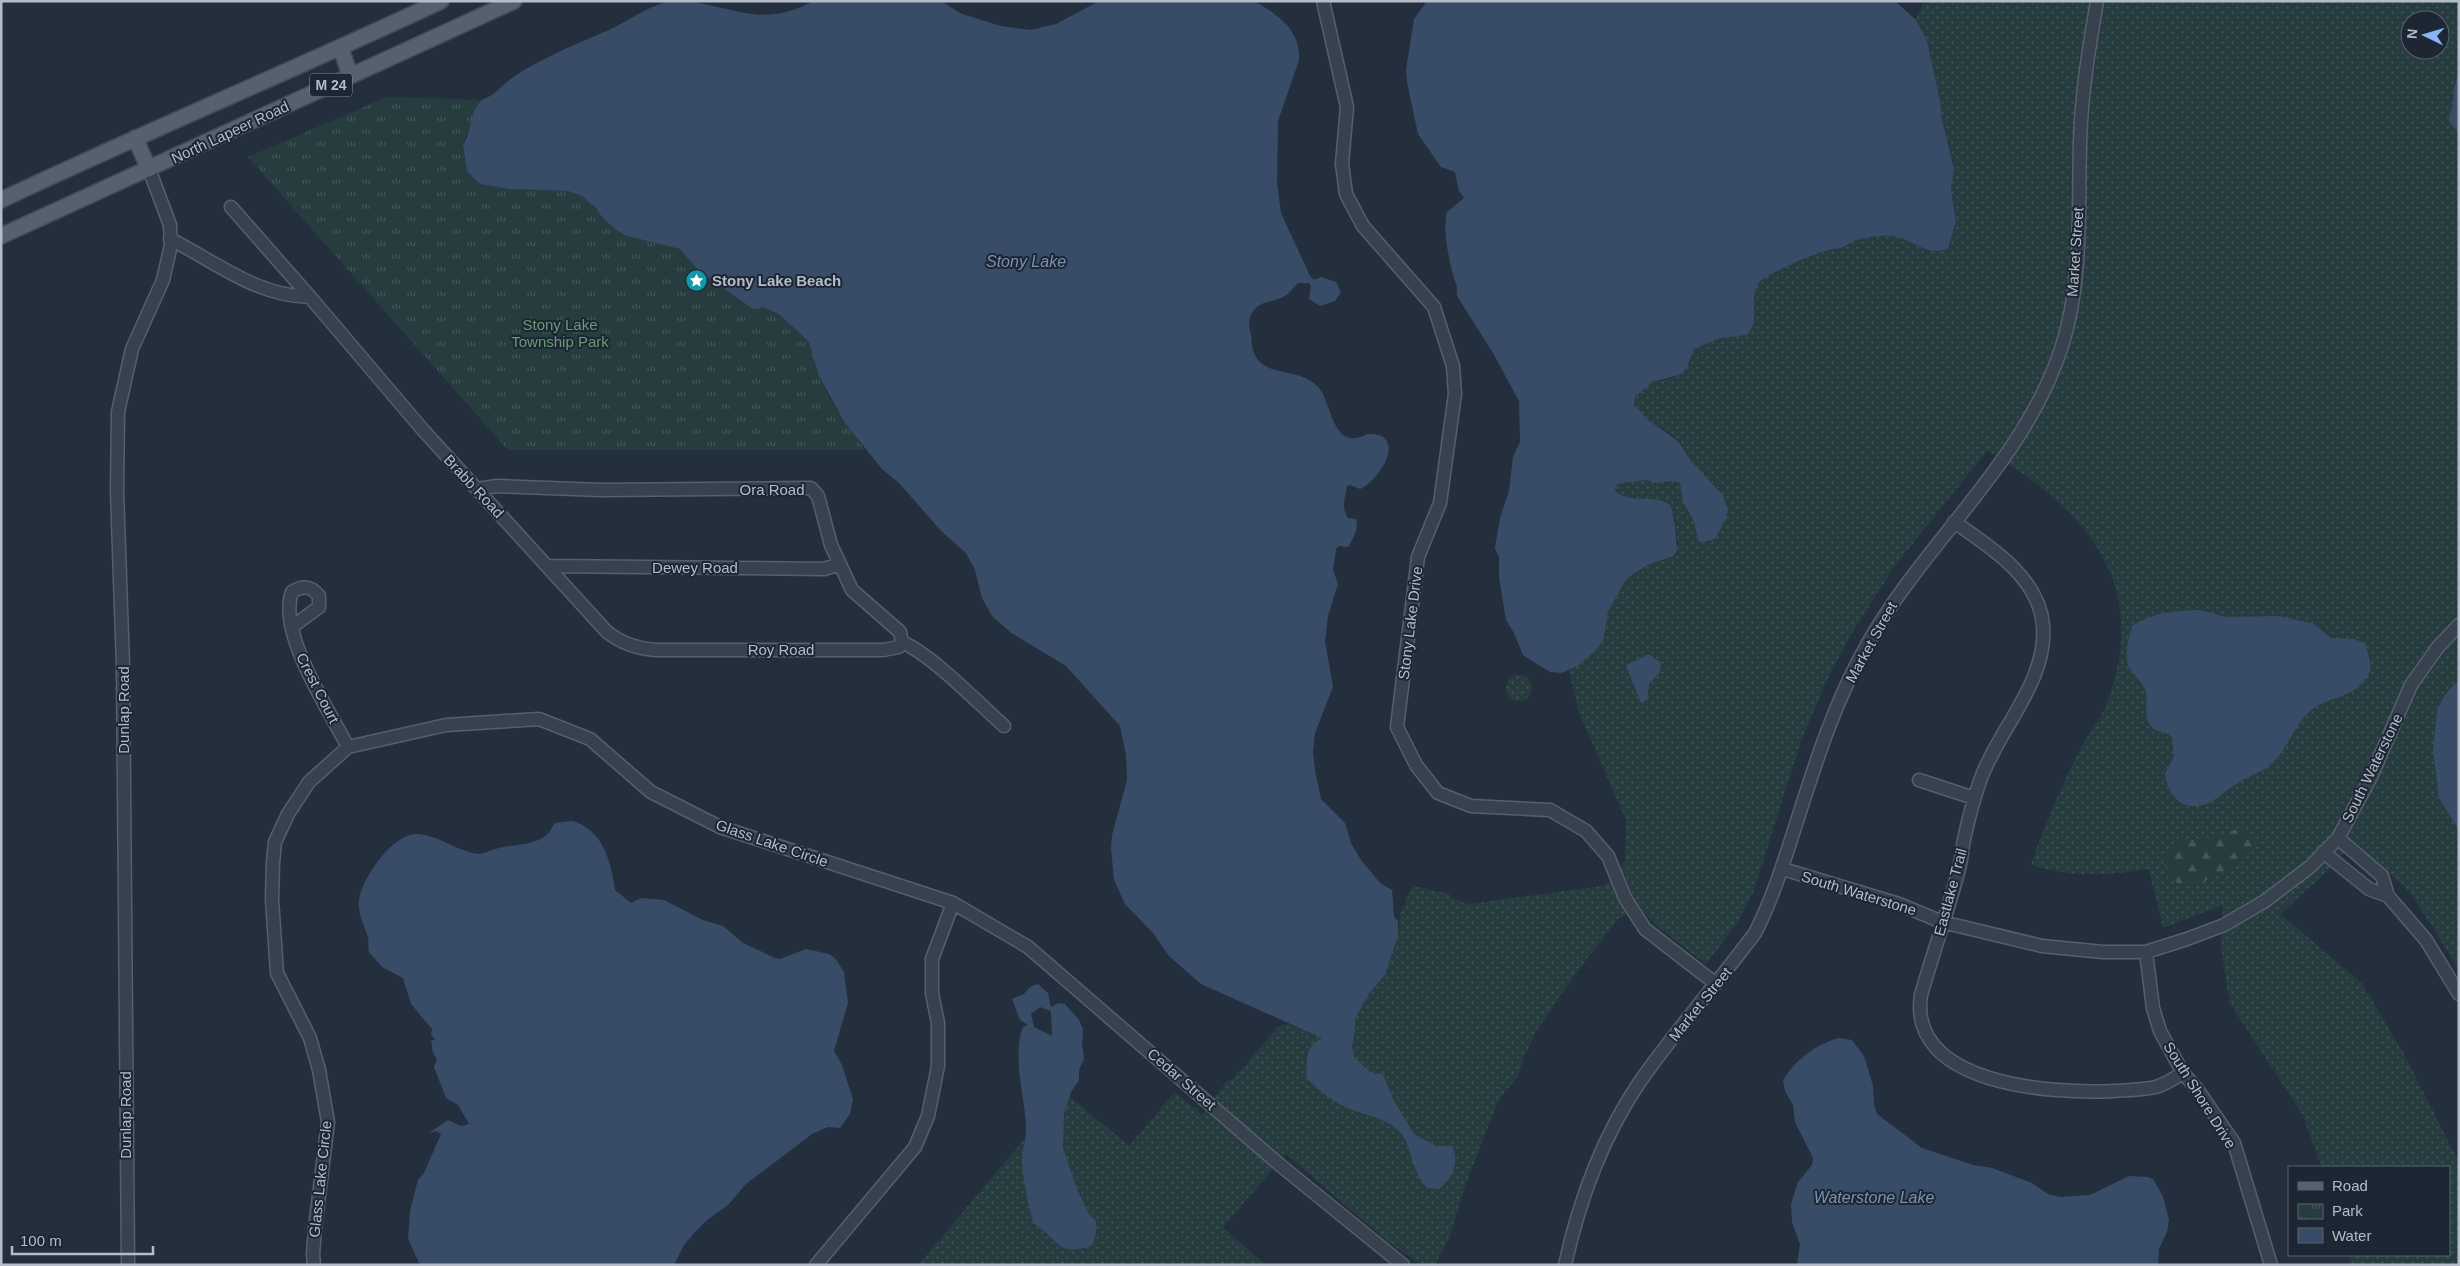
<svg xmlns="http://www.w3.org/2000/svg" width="2460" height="1266" font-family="Arial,sans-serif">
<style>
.grass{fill:url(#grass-dots);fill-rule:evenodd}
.forest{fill:url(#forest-firs)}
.park{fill:url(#park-tufts)}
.water{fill:#394c67;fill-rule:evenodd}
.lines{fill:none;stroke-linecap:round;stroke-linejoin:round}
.minor-casing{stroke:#565f6c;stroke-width:15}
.major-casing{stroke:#414a57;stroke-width:18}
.minor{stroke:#38414e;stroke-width:12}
.major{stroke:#56606e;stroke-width:15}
.labels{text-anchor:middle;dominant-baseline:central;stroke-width:4;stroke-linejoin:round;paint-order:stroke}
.shield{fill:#1d2633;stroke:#878f9c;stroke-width:1}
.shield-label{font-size:14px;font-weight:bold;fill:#b4bcc9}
.street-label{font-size:15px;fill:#b4bcc9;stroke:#1d2633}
.poi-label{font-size:15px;font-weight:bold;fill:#b4bcc9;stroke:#1d2633;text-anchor:start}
.park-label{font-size:15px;fill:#6b9a76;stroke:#1d2633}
.water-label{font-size:16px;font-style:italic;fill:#7c92b1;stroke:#1d2633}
</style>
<defs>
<pattern id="grass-dots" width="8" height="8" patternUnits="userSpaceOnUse" patternTransform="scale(1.25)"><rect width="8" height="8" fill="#263c3f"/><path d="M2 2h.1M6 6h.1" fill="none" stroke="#435659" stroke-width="1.8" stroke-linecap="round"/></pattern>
<pattern id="forest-firs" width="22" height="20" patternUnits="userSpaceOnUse" patternTransform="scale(1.25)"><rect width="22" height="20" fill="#263c3f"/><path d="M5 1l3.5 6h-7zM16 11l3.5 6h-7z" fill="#435659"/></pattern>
<pattern id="park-tufts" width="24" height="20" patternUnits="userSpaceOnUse" patternTransform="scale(1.25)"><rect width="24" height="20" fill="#263c3f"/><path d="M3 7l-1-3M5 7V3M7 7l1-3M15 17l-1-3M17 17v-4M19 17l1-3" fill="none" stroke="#435659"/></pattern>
</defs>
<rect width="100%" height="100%" fill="#242f3e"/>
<!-- grass -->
<path class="grass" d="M1924,1h535v969l-48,-77 -57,-51 -34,36 -40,36 82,69 42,71 55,108v103h-108l-3,-10h101v-88h-128l-18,-52 -73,-111 -9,-57 2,-42 -60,23 -14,-59c-38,6 -82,9 -118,-4 13,-39 29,-75 47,-112 9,-17 23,-34 30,-53 43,-118 -24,-193 -121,-249l-93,116 -45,71 -22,42 -24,56 -50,157 -18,33 -29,38 -46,-35 -21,-22 -22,13 -40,52 -40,58 -13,27 -6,19 -17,21 -6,12 -31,80 -14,47 -15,29h-13l-34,-23 -102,-88 -63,73 42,38h-347l120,-142 31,-27 60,50 46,-54 27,23c10,-12 16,-23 26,-35h4l47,-54 9,-2 9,4 58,-9 13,-24 17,-20 14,-46 1,-16 13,-27 36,8 4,5 15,5 134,-18 23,-10 -5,-8 5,-8 1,-40 -47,-107 -10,-42 29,-23 6,-10 4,-26 19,-34 21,-13 25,-9 5,-11 -3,-25 -3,-9 -12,-11 -32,-1 -13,-8 2,-7 28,-4 13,3 14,-2 8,2 3,19 11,19 3,15 10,7 8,-4 13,-29c-7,-26 -22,-30 -37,-49 -6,-9 -9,-18 -18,-25 -13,-10 -35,-19 -40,-36 11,-24 32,-15 48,-27 8,-6 6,-17 13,-24l26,-11 27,-3c15,-17 0,-39 13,-53 8,-10 52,-26 65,-31 6,-2 13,-2 19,-4 4,-2 7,-6 13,-7 10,-3 23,-5 34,-4 18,1 37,23 57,12l8,-27 -5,-31 3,-26 -12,-44 -2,-20 -9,-44 -4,-16 -11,-20zM2410,20h30v30h-30z
M1506 688a13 13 0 1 1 26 0a13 13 0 1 1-26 0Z"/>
<!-- forest -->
<path class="forest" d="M2234,830c13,0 14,5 22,13 -6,12 -19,24 -32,29 -8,3 -16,5 -21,12l-26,-1 -17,-26c13,-17 31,-18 51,-19 8,-1 15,-6 23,-8z"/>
<!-- park -->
<path class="park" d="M387,97l95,3 -6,8 -13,37 4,26 13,13 29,5 59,2 14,5 15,12 5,9 25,19 53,13 18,21 55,38 10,-1 17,8 29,27 20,56 36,52h-357l-260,-293z"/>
<!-- water -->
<path class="water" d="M814,1h127l21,13 39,12 29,4 26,-6 43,-23h155c23,13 47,29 45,59l-21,61 -1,62 4,30 29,63 4,4 7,-3 15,5 5,10 -6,9 -15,5 -11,-7 2,-13 -2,-3h-11c-4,4 -8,10 -13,13 -10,6 -23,4 -31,14 -7,8 -5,16 -3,25 1,5 0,10 2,15 9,32 54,13 70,44 9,20 14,57 44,40 5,0 12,0 16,3 17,12 -9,47 -23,52l-10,-4 -3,1c-2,11 -6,22 1,32l8,1c3,10 -3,20 -8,28l-9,-1 -3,3 -3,21 5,14 -10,32 -3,25 8,46 -18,46 -2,18 2,19 6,29 24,24 6,20 10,17 19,23 12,7 2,27 4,4v14l-13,40 -17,20 -13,24v13l-3,13 2,12 17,16 12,1 11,27 20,33 22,12h16c8,16 1,32 -13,43l-12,-1c-17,-18 -15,-45 -29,-58 -15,-14 -37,-15 -55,-24 -14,-7 -26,-18 -37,-28 2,-19 -2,-31 16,-40l-121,-54 -32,-28 -16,-23 -28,-29 -11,-24 -3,-32 1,-13 15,-55 -1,-25 -6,-29 -54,-60 -56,-34 -18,-16 -10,-18 -7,-28 -9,-17 -25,-22 -41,-47 -18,-15 -37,-46 -26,-47 -10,-34 -29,-27 -17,-8 -10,2 -55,-39 -18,-21 -53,-13 -11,-6 -14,-13 -6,-9 -14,-12 -14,-5 -59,-2 -29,-5 -13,-13 -4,-26c9,-13 6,-34 19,-45 3,-2 7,-3 10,-5 8,-6 15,-14 23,-19 30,-20 64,-33 96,-47 19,-9 44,-28 66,-28 56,2 79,30 137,0z
M1427,1h468l21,19 11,20 13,60 2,20 12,48 -3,22 5,31 -8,27c-20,11 -38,-11 -57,-12 -11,-1 -24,1 -34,4 -6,1 -9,5 -13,7 -6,2 -13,2 -19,4 -13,4 -57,22 -65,31 -13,15 2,37 -13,53l-27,3 -26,11 -8,20 -7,6 -27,7 -17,15 -1,8 13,14 31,22 13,20 32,34 5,15 -2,9 -11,20 -13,4 -4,-2 -4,-20 -11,-19 -3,-19 -8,-2 -14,2 -13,-3 -28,4 -2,7c19,15 41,1 56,15l4,19 2,26 -4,5 -25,9 -21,13 -19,34 -4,26 -6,10 -20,18 -17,7 -11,-1 -27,-17 -10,-24 -7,-11 -7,-43v-20l-4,-9 5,-30 9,-27 4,-34 7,-15 -1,-41 -26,-48 -36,-57c-1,-4 1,-9 -1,-12 -6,-18 -14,-53 -9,-72l17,-14 -5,-7 -4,-19 -14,-5 -23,-33 -11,-52 -1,-12 8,-51z
M2459,71v63l-10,-13v-5l4,-11 1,-16z
M2199,610l28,7 53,-1 34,8 17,14 22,1 13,4c0,12 9,21 2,33 -15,24 -40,19 -59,36 -16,15 -22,39 -38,52 -10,9 -22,12 -33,19 -11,6 -21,17 -32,21 -23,9 -39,-9 -41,-31l9,-17 -2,-19c-5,-5 -12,-4 -18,-8 -12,-9 -6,-25 -8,-36 -2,-13 -18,-20 -19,-33 -2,-13 3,-22 5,-34 22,-14 43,-15 67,-16z
M1649,654l12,9 -1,9 -11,12 -2,16 -6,3 -15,-38z
M2459,679v151l-20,-32 -6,-48 4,-39 7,-15z
M572,821c31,8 39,41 43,69l16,13 10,-5 23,2 39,20 20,6 20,17 32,15 5,1 26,-10 23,5 7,5 8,13 4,31 -14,48 8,14 11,34 -3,15 -10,14 -12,-1 -16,7 -66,50 -18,21 -21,15 -12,12 -11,13 -10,20h-254l-12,-26 2,-28 8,-31 6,-7 17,-39 -4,-3 -8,2 19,-13 13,6 8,-2 -11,-19 -12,-7 -12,-31 3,-8 -4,-6 -2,-12 4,-2 -4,-4 1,-6 -21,-25 -8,-26 -21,-11 -13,-15c-2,-6 1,-12 -2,-18 -4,-12 -9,-20 -8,-33 3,-23 34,-69 60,-67 19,2 36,15 54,19 9,3 17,-3 26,-5 16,-4 37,-2 50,-15 2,-3 3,-7 6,-10z
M1038,984l10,9 3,14 7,-4 7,1 14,16 4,9 -1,14 2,16 -5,11v10l-8,12 -7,21 -1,35 14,41 12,25 7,7v13l-4,11c-36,14 -33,-7 -58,-21 -6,-18 -11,-44 -12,-64 0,-10 4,-20 4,-30 0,-32 -15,-72 -3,-103l5,-2 -8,-5 -8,-21 12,-5 6,-7zM1040,1007l11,4 1,25 -18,-9 -3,-13z
M1838,1038l14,2 12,16 9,30 1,18 3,10 45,34 51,17 19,3 40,15 16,11 12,3 30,-2 39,-19 19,1 6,3 9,17 6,23 -2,12 -8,17 -1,16h-361l3,-21 -8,-22 -1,-18 7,-22 14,-17 1,-7 -18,-36 -2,-17 -8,-14 -2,-11c12,-20 32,-35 55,-42z"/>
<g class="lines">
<defs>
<path id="minor" d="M1323,1l24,106 -5,57 4,30 17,32 71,81 19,59 2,28 -15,109 -22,54 -21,170 19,38 22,28 33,13 79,4 36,21 22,25 17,42 20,31 71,55
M231,207l79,90
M170,239c46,23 86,57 140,58l113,133 184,202c16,12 29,16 48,18h228l16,-3 3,-5
M477,489l20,-3 104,4 210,-2 7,8 13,49 21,45 48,42 2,10
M1954,522c35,24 85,55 89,103 5,57 -45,104 -63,156 -6,17 -11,36 -15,54 -3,11 -3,23 -6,34 -11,42 -26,84 -38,126 -14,91 134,99 193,96 14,-1 29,-1 42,-4 10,-3 19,-9 27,-14
M549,566l275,3 16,-5
M292,627l27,-20v-11c-8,-10 -16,-11 -27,-4 -15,40 37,118 56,155
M902,642c30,13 75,60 102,84
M1919,780l55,18
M2338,838l44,38 6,20 38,44 33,54
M2323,852l46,37 19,7
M1783,869l116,35 43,18 100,24 61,6h43l41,-13 37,-14 41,-24 46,-35 27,-28 33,-61 40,-92 27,-38 21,-22
M953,903l75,44 252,218 123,100
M2146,952l7,56 7,23 23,42 14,16 37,54 37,122
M128,1265l-5,-599 -6,-175 1,-79 14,-63 31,-69 8,-35 -1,-20 -21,-56
M314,1265l-1,-11 2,-26 13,-106 -9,-52 -9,-32 -33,-65 -5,-74 1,-36 2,-21 13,-28 21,-32 39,-35 98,-22 93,-6 51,20 61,53 69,35 233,76 -21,56v34l6,30v43l-10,50 -13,31 -99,118
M1565,1265c14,-64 37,-127 74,-182 36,-52 78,-99 116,-150 19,-37 30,-75 43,-115 19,-60 38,-119 70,-175 59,-104 157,-181 194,-297 21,-66 16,-135 18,-203 1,-47 9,-95 17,-142"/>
<path id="major" d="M341,48l9,28
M135,138l14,31
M1,200c146,-69 295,-131 440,-199
M1,236l513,-235"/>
</defs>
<!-- minor casing -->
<use href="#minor" class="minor-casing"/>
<!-- major casing -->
<use href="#major" class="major-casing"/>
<!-- minor -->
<use href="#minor" class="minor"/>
<!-- major -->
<use href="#major" class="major"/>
</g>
<!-- icons -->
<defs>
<symbol id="sight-disc" viewBox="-11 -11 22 22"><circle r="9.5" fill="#0f9aa8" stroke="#1d2633"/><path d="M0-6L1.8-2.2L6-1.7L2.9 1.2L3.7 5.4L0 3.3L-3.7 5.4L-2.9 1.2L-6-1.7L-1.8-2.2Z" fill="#fff"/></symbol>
</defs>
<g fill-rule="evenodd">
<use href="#sight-disc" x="684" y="268" width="25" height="25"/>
</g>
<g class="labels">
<!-- shield labels -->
<rect class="shield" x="310" y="73.5" width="42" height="23" rx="4"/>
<g class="shield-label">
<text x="331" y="85">M 24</text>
</g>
<!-- street labels -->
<g class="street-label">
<text transform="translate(230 132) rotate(-25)">North Lapeer Road</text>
<text transform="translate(2075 252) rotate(-86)">Market Street</text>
<text transform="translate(474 486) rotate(47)">Brabb Road</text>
<text x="772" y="489">Ora Road</text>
<text x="695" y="567">Dewey Road</text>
<text transform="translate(1410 623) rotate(-83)">Stony Lake Drive</text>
<text transform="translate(1871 642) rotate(-61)">Market Street</text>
<text x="781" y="649">Roy Road</text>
<text transform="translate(318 688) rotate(63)">Crest Court</text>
<text transform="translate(123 710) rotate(-90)">Dunlap Road</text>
<text transform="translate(2372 768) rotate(-64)">South Waterstone</text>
<text transform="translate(772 843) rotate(19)">Glass Lake Circle</text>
<text transform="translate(1950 892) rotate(-75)">Eastlake Trail</text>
<text transform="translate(1859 893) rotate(17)">South Waterstone</text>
<text transform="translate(1700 1004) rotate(-51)">Market Street</text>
<text transform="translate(1182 1079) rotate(41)">Cedar Street</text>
<text transform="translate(2200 1095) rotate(58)">South Shore Drive</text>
<text transform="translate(125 1115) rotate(-90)">Dunlap Road</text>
<text transform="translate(320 1179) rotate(-84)">Glass Lake Circle</text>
</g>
<!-- poi labels -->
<g class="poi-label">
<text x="712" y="280">Stony Lake Beach</text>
</g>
<!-- park labels -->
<g class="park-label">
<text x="560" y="324">Stony Lake<tspan x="560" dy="17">Township Park</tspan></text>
</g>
<!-- water labels -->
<g class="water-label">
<text x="1026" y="261">Stony Lake</text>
<text x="1874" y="1197">Waterstone Lake</text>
</g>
</g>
<!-- border -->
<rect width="2460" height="1266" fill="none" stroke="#b4bcc9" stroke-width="5"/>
<!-- legend -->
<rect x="2288" y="1166" width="162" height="90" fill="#1d2633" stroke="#59626f"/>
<rect x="2298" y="1182" width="25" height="8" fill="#56606e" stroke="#59626f"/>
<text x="2332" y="1191" font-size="15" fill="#b4bcc9">Road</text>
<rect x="2298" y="1204" width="25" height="15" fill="url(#park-tufts)" stroke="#59626f"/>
<text x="2332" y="1216" font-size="15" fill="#b4bcc9">Park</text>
<rect x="2298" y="1228" width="25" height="15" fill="#394c67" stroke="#59626f"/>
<text x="2332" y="1241" font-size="15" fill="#b4bcc9">Water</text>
<!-- north arrow -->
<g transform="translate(2425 35) rotate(275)"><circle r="24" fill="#1d2633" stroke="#59626f"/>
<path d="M0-4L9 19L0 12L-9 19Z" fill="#8ab4f8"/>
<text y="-8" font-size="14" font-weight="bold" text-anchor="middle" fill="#b4bcc9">N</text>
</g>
<!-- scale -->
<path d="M12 1246v8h141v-8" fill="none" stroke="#b4bcc9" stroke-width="2.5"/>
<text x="20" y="1246" font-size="15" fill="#b4bcc9" stroke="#1d2633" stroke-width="4" paint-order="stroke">100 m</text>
</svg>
